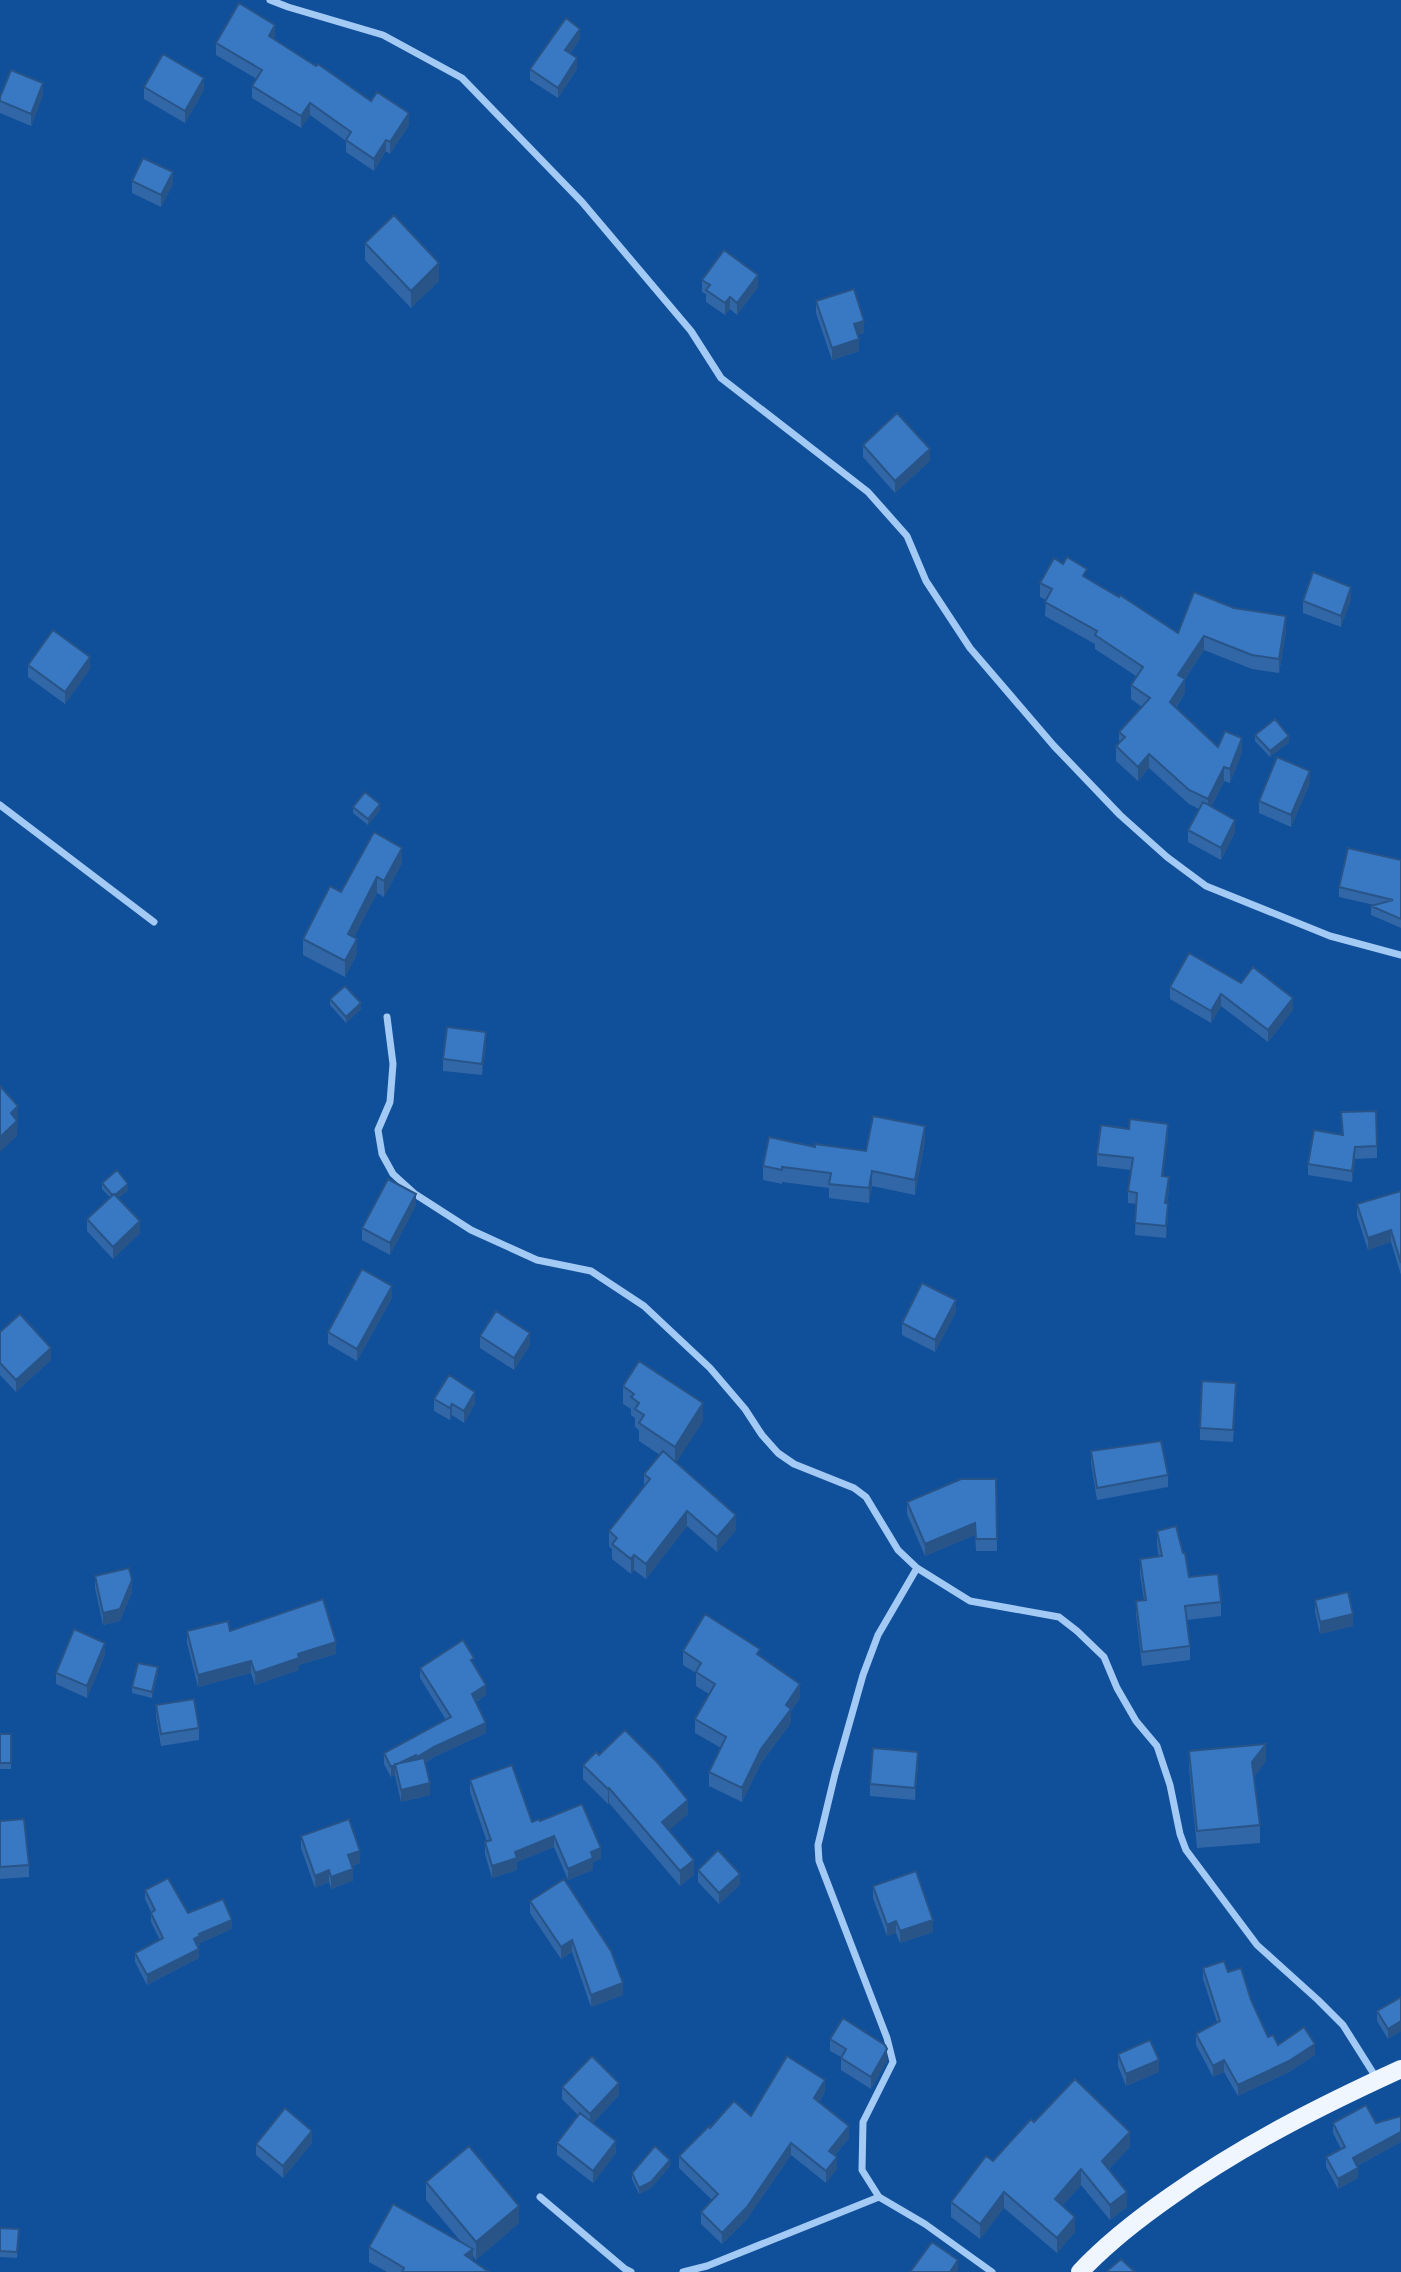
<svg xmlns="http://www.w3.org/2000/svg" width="1401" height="2272" font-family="'Titillium Web',sans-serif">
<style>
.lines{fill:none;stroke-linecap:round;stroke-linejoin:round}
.street{stroke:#a3c9f5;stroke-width:7}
.primary{stroke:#f0f6ff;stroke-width:18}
.wall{fill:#3167a7}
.shaded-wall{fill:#285488}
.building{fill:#3978c2;stroke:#285488;stroke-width:2}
</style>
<rect width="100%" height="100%" fill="#104f9a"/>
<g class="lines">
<!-- street -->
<path class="street" d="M270,0l18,7 95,28 79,43 120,124 109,129 30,47 147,114 39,44 19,45 44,67 84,98 66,69 47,42 39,29 124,50 71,19
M0,805l154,117
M387,1017l6,47 -3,38 -12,28 4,24 11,20 22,20 56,36 66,30 54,11 53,35 66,62 35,41 17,26 16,18 16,11 60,24 12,9 32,53 19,18 53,33 89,16 18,14 27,26 13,31 19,33 21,25 13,39 10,49 6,16 71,95 61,55 25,25 34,54
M917,1568l-39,67 -15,40 -28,99 -17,71 1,16 68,177 6,24 -30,60 -1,48 17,27 46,27 67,48
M540,2197l85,72 6,3
M683,2272l24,-6 172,-69"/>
<!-- primary -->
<path class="primary" d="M1080,2272c27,-29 58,-53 91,-76 72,-51 149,-90 230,-127"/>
</g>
<!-- wall -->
<path class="wall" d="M275,37l-1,2 135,86 -19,29 -4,-3 -12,20 -28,-19v-11l-36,-26 -9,13 -49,-30v-12l5,-7 -41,-24v-12z
M580,39l-10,15 7,15 -19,29 -28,-18v-11z
M144,87l60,3 -19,33 -41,-24z
M43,95l-12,31 -31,-13v-16z
M132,181l41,3 -12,23 -29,-14z
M365,243l74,38 -28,27 -46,-48z
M702,280l56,7 -21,28 -7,-6 -5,6 -19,-13v-8l-4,-2z
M816,301l48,32 -7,2 2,16 -27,9 -16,-47z
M863,445l67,16 -35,32 -32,-36z
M1087,578l91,55 108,-2 -7,42 -27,-4 -48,-19 -19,29v14l-9,15 42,39 24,5 -12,31 -6,-2 -13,26 24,25 -14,28 -33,-18v-12l11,-21 -10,-5 -40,-36 -11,13 -22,-20v-15l3,-3v-11l23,-25 -11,-8v-14l5,-9 -41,-27v-5l-50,-28 1,-16 -6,-3v-14z
M1351,599l-10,28 -38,-14v-12z
M28,665l62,4 -25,35 -37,-27z
M1255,735l34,7 -19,15 -15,-16z
M1310,783l-19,44 -32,-14v-12z
M353,807l27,3 -12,15 -15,-12z
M1401,860v68l-30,-13v-9l3,-1 -35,-8v-10z
M402,863l-18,34 -7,-4 -23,44 3,17 -12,23 -42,-22v-16l38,-47z
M1241,983l52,27 -25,32 -47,-36 -10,17 -41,-24v-12z
M330,999l31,10 -15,14 -16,-18z
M486,1044l-4,31 -39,-4v-12z
M1341,1112l36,34v12l-22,1 -3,23 -44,-7v-11l34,-29z
M1168,1136l-5,40 6,13 -2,14 1,12 -2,23 -31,-3 1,-31 -8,-1v-12l3,-21 -34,-4v-12z
M925,1141l-10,54 -43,-9 -3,17 -40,-5v-10l-47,-6v2l-19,-4v-14l52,-19 51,4z
M102,1183l26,7 -10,8 22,35 -27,26 -26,-28v-12l23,-22 -8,-8z
M1401,1191v84l-10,-33 -23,8 -11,-34v-12z
M416,1205l-26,50 -28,-15v-12z
M392,1298l-35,63 -29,-17v-12z
M956,1312l-21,40 -33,-17v-12z
M0,1332l51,28 -35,32 -16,-17z
M480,1336l50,9 -16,25 -34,-22z
M623,1386l80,35 -27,41 60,68 -19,22 -30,-26 -41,53 -12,-9 -3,4 -19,-15v-10l-3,-3v-15l35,-45v-12l16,-19 -21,-14v-11l-4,-3v-9l-4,-3v-6l-8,-5z
M1236,1395l-3,47 -33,-2v-12z
M434,1399l41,5 -11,19 -12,-8 -2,5 -16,-9z
M1091,1451l77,24v12l-71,13 -6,-37z
M996,1479l1,72h-21l-1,-16 -50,21 -18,-42v-12z
M1157,1531l32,46 32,25v14l-34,4 3,26v14l-48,6 -6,-51v-14l8,-1 -4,-26v-15l19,-2 -2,-12z
M95,1576l37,16 -12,29 -17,4 -8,-37z
M1315,1600l38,26 -33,8 -5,-22z
M187,1631h43l106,23 -37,11v5l-44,15 -4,-12 -53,14 -11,-44z
M683,1651l77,6 40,41 -9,13v12l-30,40 -19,39 -33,-16v-14l12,-24 -26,-15v-14l14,-25 -13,-8v-13l-13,-8z
M105,1655l-18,43 -31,-14v-11z
M474,1666l12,29 -10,7 10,31 -52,24 -9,6 5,32 -29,7 -6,-27 -4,2 -7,-13v-11l62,-33 -26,-42v-10z
M158,1673l-6,25 -20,-5v-6z
M156,1705l43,23v12l-38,6 -5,-29z
M0,1734h11v35h-11z
M1189,1751l77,10 -12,16 6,48v18l-63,5 -8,-80z
M599,1755l89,59 -19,16 25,45 -14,11 -71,-83 -1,1 -25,-25v-14z
M918,1764l-3,36 -45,-4v-12z
M470,1780l62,42 8,-1 61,38 -8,3v8l-25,10 -14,-33 -37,15v8l-25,8 -7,-24v-12h2l-17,-50z
M0,1821l29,44v12l-29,2z
M301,1836l59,27 -8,3 1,15 -22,8 -2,-7 -14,6 -14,-40z
M698,1870l42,15 -21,19 -21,-22z
M564,1879l59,116 -32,12 -19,-55 -11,7 -31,-46v-12z
M873,1886l60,46 -33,11 -4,-10 -9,3 -14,-38z
M145,1890l43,23 44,16 -32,14v2l-2,1 1,12 -52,27 -12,-23v-9l25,-13 -9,-18v-10l-6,-13z
M1203,1968l25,4 23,28 17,37 10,8 37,10 -26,17 -51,24 -14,-24 -11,5 -17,-32v-11l21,-12 -14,-43z
M1401,1997v34l-13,8 -11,-18v-10z
M830,2039l57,22 -16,28 -30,-19v-13l-11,-6z
M1118,2054l41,18 -33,14 -8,-20z
M562,2087l57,8 -26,28 23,30 -23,30 -36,-28v-12l21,-28 -16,-16z
M825,2092l-6,10 30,36 -14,17 2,14 -11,14 -35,-28 -44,64 -25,25 -21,-20v-12l11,-12 -33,-32v-12l31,-28z
M1401,2116v26l-44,24 1,12 -20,11 -12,-22v-10l15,-8 -8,-16v-10h43z
M1034,2122l96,25 -21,22 18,38 -17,13 -29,-35 -18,20 12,27 -18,21 -53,-45 -24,31 -29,-22v-15l42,-41z
M312,2143l-29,35 -27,-23v-11z
M670,2166l-19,22 -12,6 -7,-15v-6z
M426,2182l93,41 -43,37 -3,-4v5l16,11h-102l-18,-10v-15l93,-4 -36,-43z
M0,2228l19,1 -2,29 -17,-1z"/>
<!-- shaded-wall -->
<path class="shaded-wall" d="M275,25v12l-6,11v-12z
M580,29v10l-15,22v-11z
M577,58v11l-19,29v-10z
M204,78v12l-19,33v-12z
M43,83v12l-12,31v-12z
M310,103v12l-9,13v-12z
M409,113v12l-19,29v-12z
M386,140v11l-12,20v-12z
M173,172v12l-12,23v-12z
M439,263v18l-28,27v-17z
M758,275v12l-21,28v-12z
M730,297v12l-5,6v-12z
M864,321v12l-10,3v-12z
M859,339v12l-27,9v-12z
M930,449v12l-35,32v-12z
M1351,587v12l-10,28v-11z
M1286,616v15l-7,42v-14z
M1204,636v14l-26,39v-14z
M90,657v12l-25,35v-12z
M1185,679v14l-15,23v-14z
M1289,736v6l-19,15v-6z
M1242,738v14l-12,31v-14z
M1149,754v14l-11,13v-14z
M1224,767v14l-16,32v-14z
M1310,771v12l-19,44v-12z
M380,804v6l-12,15v-6z
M1235,820v12l-14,28v-12z
M402,848v15l-18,34v-16z
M377,877v16l-29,57v-16z
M357,939v15l-12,23v-16z
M1221,994v12l-10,17v-12z
M1293,998v12l-25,32v-12z
M361,1003v6l-15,14v-6z
M486,1032v12l-4,31v-11z
M18,1106l-1,30 -17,16v-15l11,-24z
M1168,1124v12l-6,52v-12z
M925,1126v15l-10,54v-15z
M1355,1147v12l-3,23v-11z
M872,1171v15l-3,17v-15z
M1169,1177v12l-4,26v-12z
M128,1184v6l-14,12v-6z
M416,1194v11l-26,50v-12z
M1168,1203v12l-2,23v-12z
M140,1221v12l-27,26v-12z
M1391,1230v12l-23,8v-12z
M392,1286v12l-35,63v-12z
M956,1300v12l-21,40v-12z
M530,1333v12l-16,25v-12z
M51,1348v12l-35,32v-12z
M475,1392v12l-11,19v-12z
M703,1403v18l-28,44v-18z
M452,1404v11l-2,5v-12z
M687,1511v15l-41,53v-15z
M736,1515v15l-19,22v-15z
M975,1523v12l-50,21v-12z
M634,1555v15l-3,4v-15z
M132,1580v12l-12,29 -17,4v-12z
M1353,1614v12l-33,8v-12z
M336,1642v12l-37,11v5l-44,15v-12l43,-19z
M105,1643v12l-18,43v-12z
M251,1661v12l-53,14v-12z
M158,1667v6l-6,25v-6z
M800,1684v14l-9,13v12l-30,40 -19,39v-14l19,-39 25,-44z
M486,1685v10l-14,9v-10z
M486,1723v10l-52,24 -17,10v-10l17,-10z
M1266,1744v17l-14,19v-18z
M918,1752v12l-3,36v-12z
M416,1755v10h-21z
M395,1765v10l-4,2v-10z
M430,1783v12l-29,7v-12z
M609,1788v15l-1,1v-15z
M688,1800v14l-26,23v-15z
M554,1836v11l-37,15v8l-25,8v-12l23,-14z
M601,1848v11l-8,3v8l-25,10v-11l23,-17z
M360,1851v12l-12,4v-12z
M694,1860v15l-14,11v-15z
M353,1869v12l-22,8v-12z
M329,1870v12l-14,6v-12z
M740,1874v11l-21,19v-11z
M232,1920v9l-32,14v2l-6,3v-9l5,-5z
M933,1920v12l-33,11v-12z
M896,1921v12l-9,3v-11z
M572,1940v12l-11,7v-12z
M199,1949v9l-52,27v-10z
M623,1983v12l-32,12v-12z
M1401,2021v10l-13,8v-10z
M1315,2044v11l-26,17 -51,24v-11z
M887,2049v12l-16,28v-12z
M1159,2060v12l-33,14v-12z
M1224,2060v12l-11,5v-11z
M825,2080v12l-11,18v-12z
M619,2083v12l-29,31v-12z
M849,2126v12l-20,24v-11z
M312,2131v12l-29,35v-12z
M1130,2132v15l-28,29v-15z
M1401,2132v10l-48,26v-10z
M616,2141v12l-23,30v-12z
M791,2143v12l-44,64 -25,25v-11z
M837,2157v12l-11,14v-12z
M670,2160v6l-19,22 -12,6v-6z
M1358,2168v10l-20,11v-10z
M1081,2169v16l-26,29v-15z
M1004,2192v16l-24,31v-15z
M1127,2192v15l-17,13v-15z
M519,2206v17l-43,37v-18z
M1075,2217v15l-18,21v-15z
M473,2249v14l-8,-8z
M958,2260v11l-1,1h-7z"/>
<!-- building -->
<path class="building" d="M239,3l36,22 -6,11 47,30 2,-2 53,37 6,-9 32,21 -19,29 -4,-2 -12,19 -28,-19 5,-8 -41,-29 -9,13 -49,-30 10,-16 -46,-27z
M566,18l14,11 -15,21 12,8 -19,30 -28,-19z
M163,54l41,24 -19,33 -41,-24z
M11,70l32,13 -12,31 -31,-13v-4z
M143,158l30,14 -12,23 -29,-14z
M394,215l45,48 -28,28 -46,-48z
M724,250l34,25 -21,28 -7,-6 -5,6 -19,-13 4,-5 -8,-5z
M854,289l10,32 -10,3 5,15 -27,9 -16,-47z
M897,413l33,36 -35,32 -32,-36z
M1067,557l20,12 -4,7 36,21 1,-2 58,38 16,-41 40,16 52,8 -7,43 -27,-4 -48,-19 -26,39 7,4 -15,23 48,45 7,-16 17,7 -12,31 -6,-2 -16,32 -19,-9 -40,-36 -11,13 -22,-21 9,-9 -6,-5 31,-34 -19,-13 12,-18 -48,-32 2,-4 -52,-29 7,-13 -12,-6 14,-25 9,6z
M1313,572l38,15 -10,29 -38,-15z
M53,630l37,27 -25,35 -37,-27z
M1275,719l14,17 -19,15 -15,-16z
M1277,757l33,14 -19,44 -32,-14z
M365,792l15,12 -12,15 -15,-12z
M1203,802l32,18 -14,28 -33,-18z
M374,832l28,16 -18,33 -7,-4 -29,57 9,5 -12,22 -42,-22 27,-53 11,6z
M1348,848l53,12v59l-30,-13 22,-6 -54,-13z
M1189,953l52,30 12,-16 40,31 -25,32 -47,-36 -10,17 -41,-24z
M345,986l16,17 -15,14 -16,-18z
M447,1027l39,5 -4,32 -39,-5z
M0,1086l18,20 -7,7 6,8 -17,16z
M1376,1111l1,35 -22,1 -3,24 -44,-7 6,-34 29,5 -2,-23z
M873,1116l52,10 -10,54 -43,-9 -3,17 -40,-4 2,-11 -49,-6v3l-19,-4 6,-29 46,10v-3l51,7z
M1130,1119l38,5 -6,52 7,1 -4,26h3l-2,23 -31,-3 2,-30 -9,-2 5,-33 -36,-4 4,-29 28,4z
M117,1170l11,14 -13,11 -1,-1 -2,1 -10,-12z
M388,1179l28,15 -26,49 -28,-15z
M1401,1191v72l-10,-33 -23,8 -11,-34z
M114,1194l26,27 -27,26 -26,-28z
M362,1269l30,17 -35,63 -29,-17z
M922,1283l34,17 -21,40 -33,-17z
M496,1311l34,22 -16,25 -34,-22z
M20,1314l31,34 -35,32 -16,-17v-31z
M639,1361l64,42 -28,44 -36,-24 5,-8 -9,-6 4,-6 -8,-6 3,-3 -11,-8z
M449,1375l26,17 -11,19 -12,-7 -2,4 -16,-9z
M1202,1381l34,2 -3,47 -33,-2z
M1161,1441l7,34 -71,13 -6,-37z
M663,1451l73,64 -19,22 -30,-26 -41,53 -12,-9 -3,4 -19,-15 5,-6 -8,-7 41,-52 -6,-5z
M961,1479h35l1,60h-21l-1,-16 -50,21 -18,-42z
M1176,1526l7,27h2l4,24 29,-3 3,28 -36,4 5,40 -48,6 -6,-51 10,-1 -6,-41 22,-3 -5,-25z
M129,1568l3,12 -12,29 -17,4 -8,-37z
M1348,1592l5,22 -33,8 -5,-22z
M323,1599l13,43 -38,12 1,4 -44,15 -4,-12 -53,14 -11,-44 41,-10 2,10z
M705,1614l55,35 -3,5 43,30 -14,21 5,4 -30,40 -19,39 -33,-16 17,-35 -31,-18 20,-35 -19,-12 5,-9 -18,-12z
M74,1629l31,14 -18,43 -31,-13z
M463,1640l11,18 -3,2 15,25 -14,9 14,29 -52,24 -17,10 -1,-2 -25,12 -7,-14 67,-36 -31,-49z
M138,1663l20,4 -6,25 -20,-5z
M194,1699l5,29 -38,6 -5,-29z
M625,1730l32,32 31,38 -26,22 32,38 -14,11 -71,-83 -1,1 -25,-24 13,-13 3,3z
M0,1734h11v29h-11z
M1266,1744l-14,18 8,63 -63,6 -8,-80z
M873,1748l45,4 -3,36 -45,-4z
M424,1758l6,25 -29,7 -6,-26z
M512,1765l20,57 7,-3 1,2 42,-17 19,44 -10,4 2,6 -25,11 -14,-33 -39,16 2,6 -25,8 -7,-24 6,-2 -21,-60z
M24,1819l5,46 -29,2v-46z
M349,1819l11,32 -12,4 5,14 -22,8 -2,-7 -14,6 -14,-40z
M718,1850l22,24 -21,19 -21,-23z
M916,1871l17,49 -33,11 -4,-10 -9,4 -14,-39z
M168,1878l20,35 35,-14 9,21 -33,14 1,2 -6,3 5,10 -52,26 -12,-22 28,-15 -12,-25 4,-3 -10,-20z
M564,1879l47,72 12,32 -32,12 -19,-55 -11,7 -31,-46z
M1224,1961l4,11 13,-4 10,32 17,37 5,-2 5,10 26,-18 11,17 -26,17 -51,24 -14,-25 -11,6 -17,-32 24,-13 -17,-53z
M1401,1997v24l-13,8 -11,-18z
M843,2018l42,27 2,4 -16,28 -30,-19 5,-9 -16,-10z
M1150,2040l9,20 -33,14 -8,-20z
M592,2056l27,27 -29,31 -28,-27z
M787,2056l38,24 -11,18 35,28 -20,25 8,6 -11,14 -35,-28 -44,64 -25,26 -21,-21 17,-18 -39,-38 30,-30 1,2 24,-27 17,15z
M1075,2079l55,53 -28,29 25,31 -17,13 -29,-36 -26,30 20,18 -18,21 -53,-46 -24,32 -29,-22 35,-46 7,5 38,-42 3,3z
M1366,2105l10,18 25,-7v16l-48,26 5,10 -20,11 -12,-22 19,-10 -12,-24z
M285,2108l27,23 -29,35 -27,-22z
M580,2113l36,28 -23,30 -36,-28z
M469,2146l50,60 -43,36 -50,-60z
M655,2146l15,14 -19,22 -12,6 -7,-15z
M393,2204l80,45 -8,6 24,17h-87l2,-4 -35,-21z
M0,2228l19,1 -2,23 -17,-1z
M932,2242l26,18 -8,12h-40z
M1121,2259l14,13h-27l-1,-1z"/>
</svg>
